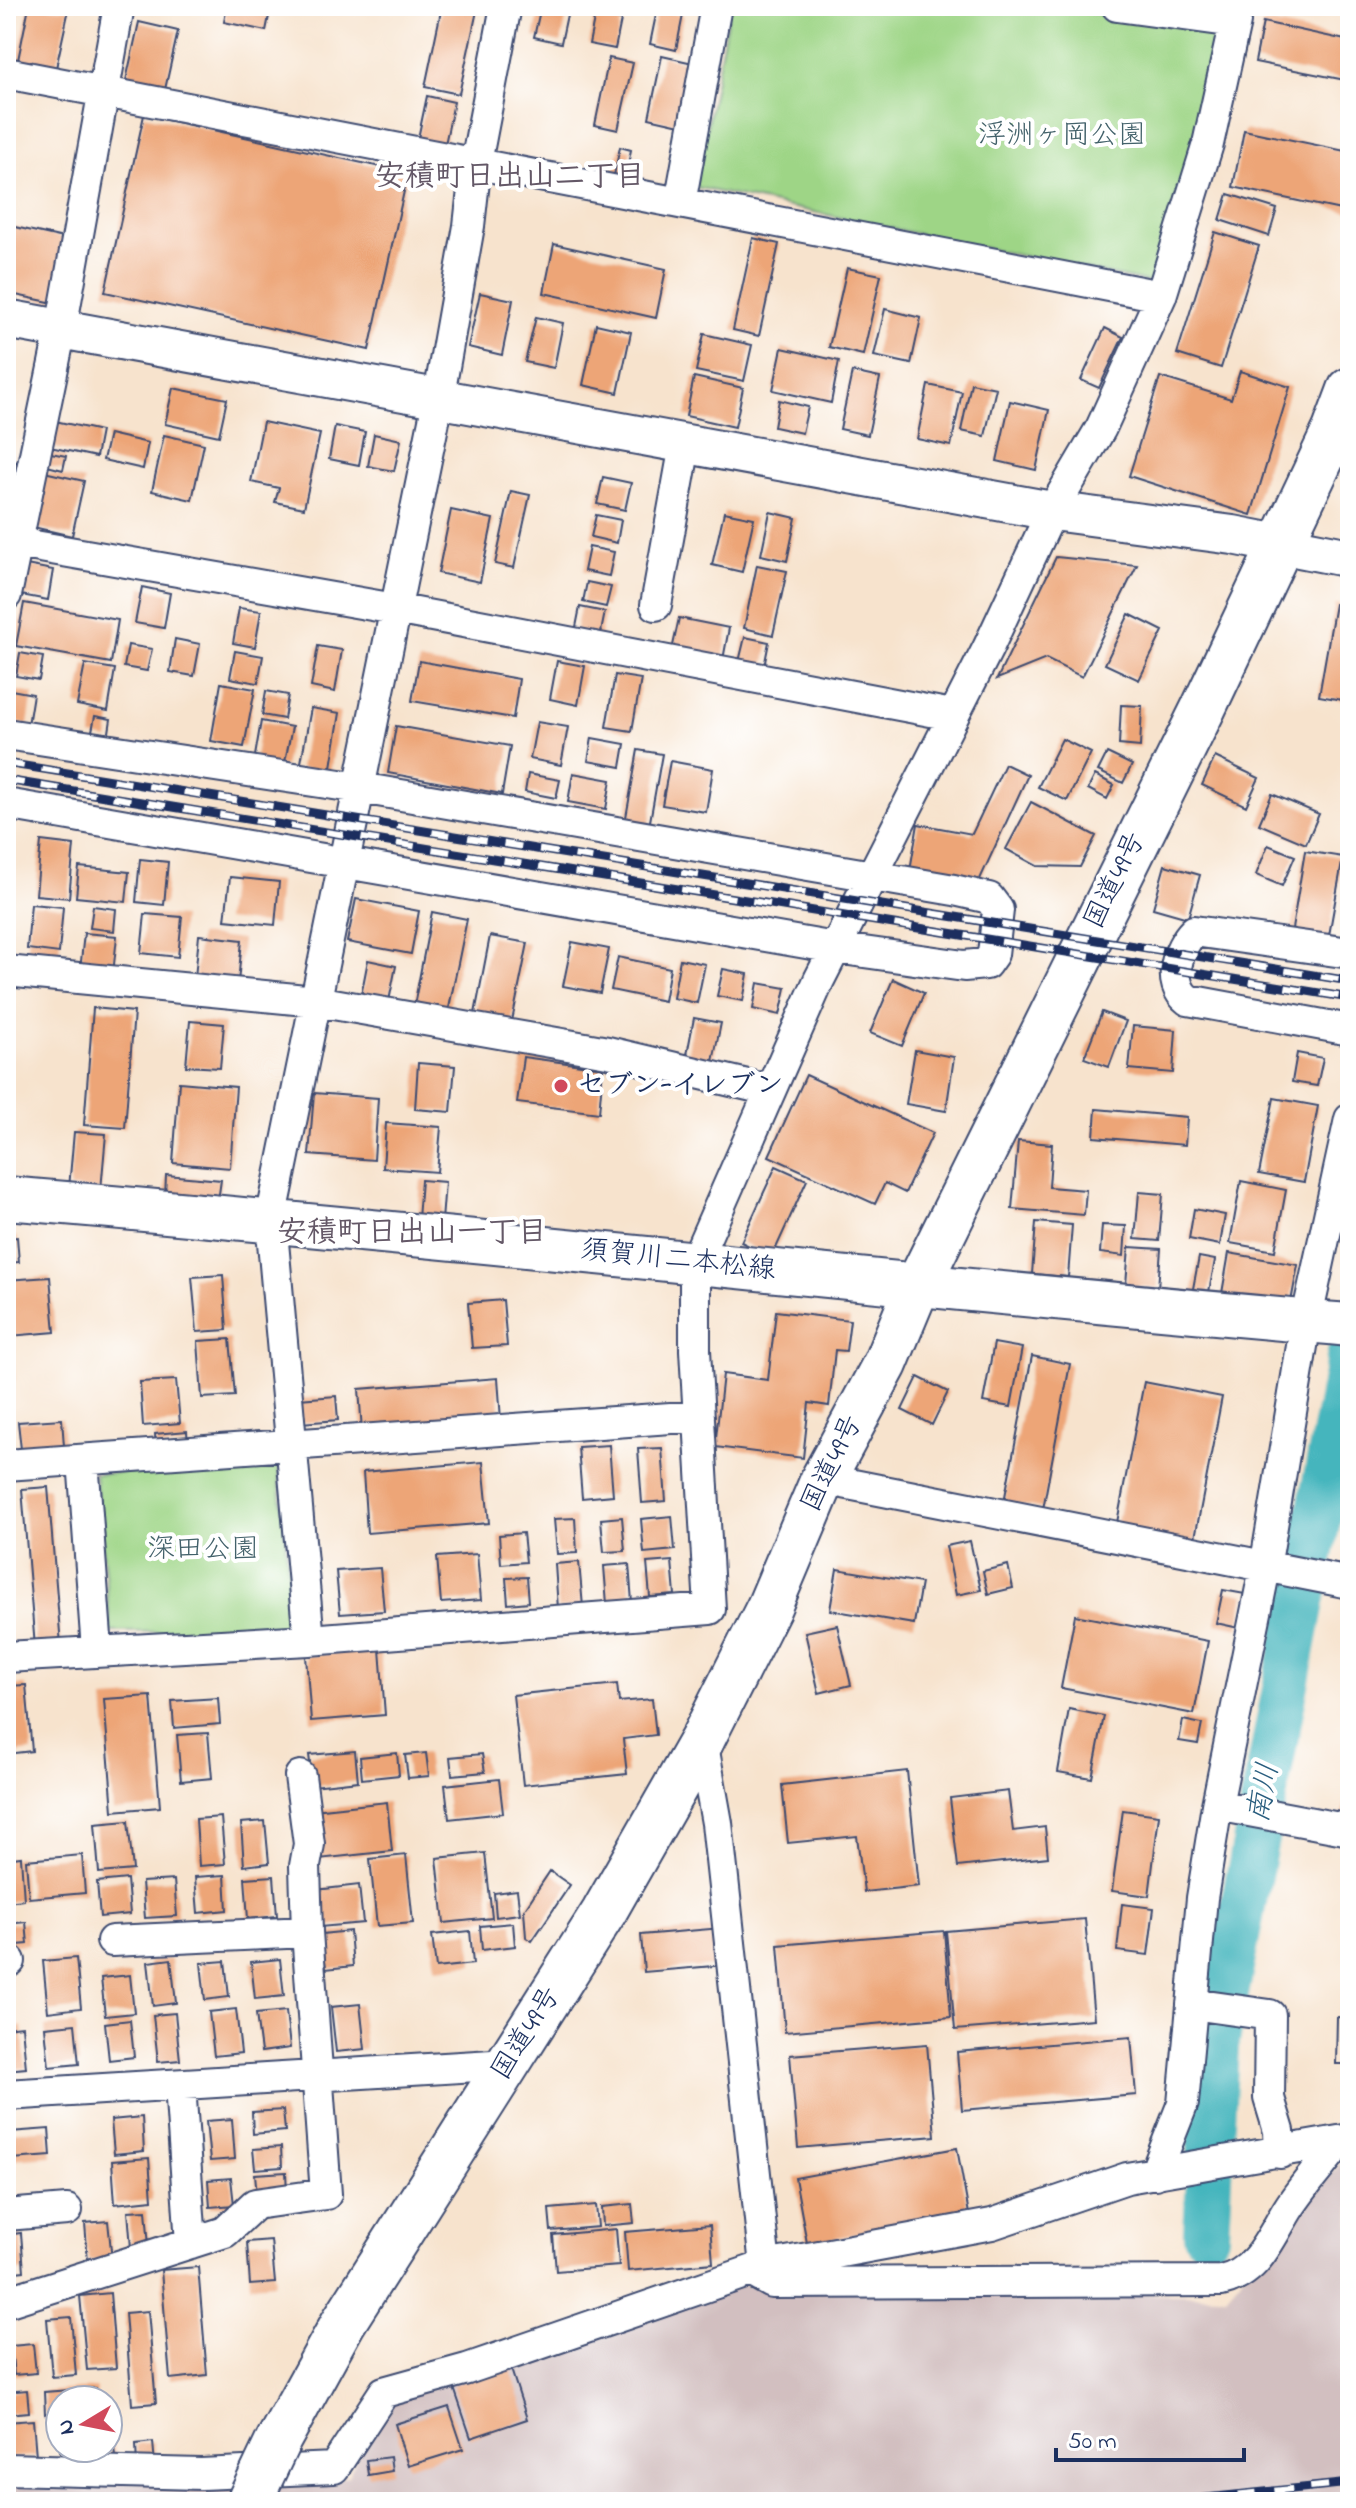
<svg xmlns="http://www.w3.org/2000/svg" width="1356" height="2508" font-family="'Indie Flower','Klee One',sans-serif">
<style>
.industrial{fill:#d2bfc0}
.green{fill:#9ed586;stroke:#5c8272;stroke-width:2}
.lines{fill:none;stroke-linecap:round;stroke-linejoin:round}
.river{stroke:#45b5bd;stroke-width:46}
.building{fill:#eda577}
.minor-casing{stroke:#3c4a6f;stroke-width:34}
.tertiary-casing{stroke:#3c4a6f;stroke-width:42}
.secondary-casing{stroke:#3c4a6f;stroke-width:46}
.trunk-casing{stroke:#3c4a6f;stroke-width:48}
.minor{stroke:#fff;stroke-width:30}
.tertiary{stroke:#fff;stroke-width:38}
.secondary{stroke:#fff;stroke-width:42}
.trunk{stroke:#fff;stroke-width:44}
.rail-casing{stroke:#1b2f5e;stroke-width:9}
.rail{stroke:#fff;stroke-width:6;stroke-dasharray:18;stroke-linecap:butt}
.trunk-bridge-casing{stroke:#3c4a6f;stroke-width:48;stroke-linecap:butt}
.trunk-bridge{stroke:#fff;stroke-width:44}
.poi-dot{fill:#d1495b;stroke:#fff;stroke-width:3}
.labels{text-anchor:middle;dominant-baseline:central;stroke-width:8;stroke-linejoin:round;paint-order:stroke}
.park-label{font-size:28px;fill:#42616a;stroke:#fff}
.street-label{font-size:28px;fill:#1b2f5e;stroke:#fff}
.poi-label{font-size:28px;font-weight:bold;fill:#1b2f5e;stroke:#fff;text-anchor:start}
.neighbourhood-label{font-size:30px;font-weight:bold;fill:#645867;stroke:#fff}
.water-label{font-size:30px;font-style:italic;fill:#2a5e7f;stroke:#fff}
</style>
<rect width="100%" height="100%" fill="#fff"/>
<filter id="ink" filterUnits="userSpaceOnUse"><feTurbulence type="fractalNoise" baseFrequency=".0125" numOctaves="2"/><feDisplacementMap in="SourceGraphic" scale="16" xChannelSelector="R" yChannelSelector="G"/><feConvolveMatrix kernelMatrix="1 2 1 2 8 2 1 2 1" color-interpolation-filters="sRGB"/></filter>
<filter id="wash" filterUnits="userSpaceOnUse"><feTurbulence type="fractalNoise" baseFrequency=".006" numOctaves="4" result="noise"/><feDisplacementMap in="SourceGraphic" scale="32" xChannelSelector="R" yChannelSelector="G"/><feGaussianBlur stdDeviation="1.8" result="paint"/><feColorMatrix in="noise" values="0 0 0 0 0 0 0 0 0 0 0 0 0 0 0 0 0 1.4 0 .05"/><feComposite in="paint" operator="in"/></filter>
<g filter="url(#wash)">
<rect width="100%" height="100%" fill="#f7e3cd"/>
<!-- industrial -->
<path class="industrial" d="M1350,2153v349h-1344v-23l301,8 41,-11 39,-78 352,-113 487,11z"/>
<!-- green -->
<path class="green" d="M730,6h310l185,24 -69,254 -461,-97z
M278,1465l16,166 -183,1 -16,-158z"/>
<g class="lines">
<!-- river -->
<path class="river" d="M1206,2234l10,-189 134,-691"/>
</g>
<g id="blocks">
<!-- building -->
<path class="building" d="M29,6l40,3 -13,59 -38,-8z
M227,6h44l-5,25 -42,-9z
M442,6h36l-19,88 -34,-7z
M541,6l27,4 -7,33 -27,-6z
M589,6h30l-2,7z
M657,10l26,5 -7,35 -26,-6z
M595,14l26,6 -6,29 -26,-5z
M139,22l39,9 -14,63 -39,-9z
M1263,22l87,19v40l-95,-19z
M662,56l31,7 -13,62 -31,-7z
M609,58l24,5 -15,67 -23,-5z
M427,96l27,6 -10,47 -27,-6z
M144,115l264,58 -39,177 -264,-58z
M1244,130l106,22v60l-117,-25z
M620,147l11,3 -7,33 -11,-3z
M1228,194l49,15 -8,27 -49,-16z
M6,225l62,14 -14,64 -48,-10z
M1215,232l44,14 -38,122 -44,-14z
M753,238l26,6 -20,92 -26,-6z
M554,244l112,25 -10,49 -112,-25z
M847,268l34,7 -18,80 -34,-8z
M480,293l33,7 -11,55 -34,-8z
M885,309l36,9 -10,46 -37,-8z
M536,317l27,6 -9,45 -29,-6z
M596,324l35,8 -13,61 -35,-8z
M1105,328l18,9 -24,51 -18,-8z
M704,334l48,11 -8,36 -48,-10z
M782,348l57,13 -8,42 -58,-13z
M1240,371l50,16 -39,128 -122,-39 31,-99 71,22z
M852,372l28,6 -12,57 -28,-6z
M694,377l49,11 -8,39 -49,-11z
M971,383l25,5 -11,48 -24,-5z
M928,385l34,7 -11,54 -34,-7z
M173,388l54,11 -8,37 -54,-12z
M779,400l29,7 -6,26 -28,-6z
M1010,401l39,9 -13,60 -39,-9z
M55,421l46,10 -5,26 -46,-10z
M263,422l57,12 -16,74 -29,-6 4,-14 -28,-6z
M335,426l30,6 -6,33 -30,-6z
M109,434l39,9 -5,26 -40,-9z
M374,434l27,6 -7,31 -26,-5z
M164,435l40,9 -12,56 -40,-9z
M46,452l20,4 -3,14 -20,-5z
M6,460l14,3 -5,27 -9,-2z
M44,472l40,9 -12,55 -39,-9z
M603,477l28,6 -6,27 -28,-6z
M511,491l19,4 -16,73 -19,-4z
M451,510l42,9 -13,63 -42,-9z
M724,512l30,6 -12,54 -30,-7z
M770,512l26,6 -9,43 -26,-6z
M596,515l25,5 -4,23 -26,-6z
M589,547l25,5 -5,24 -25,-5z
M1056,557l81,8 -55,112 -36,-18 -49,20z
M26,565l27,5 -5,30 -27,-5z
M757,565l30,6 -14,64 -29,-7z
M587,582l24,5 -5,20 -23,-5z
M142,587l28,6 -6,35 -29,-5z
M24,603l94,17 -7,43 -95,-17z
M1335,604l15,2 -2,95 -29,-5z
M580,607l25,5 -5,25 -25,-5z
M239,608l22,3 -6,36 -22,-4z
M1129,614l34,17 -24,49 -34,-16z
M679,618l50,10 -7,37 -51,-10z
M745,637l24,5 -6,30 -25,-6z
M175,639l25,5 -6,32 -24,-4z
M128,645l24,4 -5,22 -23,-4z
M318,646l24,4 -7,42 -24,-5z
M235,651l28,5 -5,27 -28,-5z
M20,653l23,4 -4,23 -23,-4z
M419,661l100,18 -6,39 -101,-17z
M557,661l28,5 -7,39 -28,-6z
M85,664l30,5 -7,42 -31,-6z
M615,675l26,4 -9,52 -26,-4z
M221,683l34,6 -11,58 -33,-6z
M6,689l27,5 -5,31 -22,-4z
M266,691l22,4 -4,24 -22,-4z
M1121,705l21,1 -2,41 -21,-2z
M311,708l29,5 -10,60 -30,-5z
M95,716l16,3 -3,20 -17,-3z
M261,721l31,6 -8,40 -30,-5z
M537,722l31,5 -7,38 -31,-6z
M396,726l114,20 -8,48 -114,-21z
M592,738l33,6 -4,23 -33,-6z
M1062,739l29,14 -24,48 -29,-14z
M638,750l24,4 -13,73 -24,-4z
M1107,753l25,12 -9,18 -25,-12z
M1215,757l44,21 -13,28 -44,-21z
M670,761l43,8 -7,43 -44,-7z
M1005,764l23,11 -52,113 -67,-12 9,-52 54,10z
M573,773l38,7 -5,29 -38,-7z
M528,774l32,6 -4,18 -31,-6z
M1095,775l19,10 -7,14 -19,-10z
M1272,794l47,20 -13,30 -47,-20z
M1031,802l65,34 -16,31 -43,-1 -31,-17z
M41,841l33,4 -5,53 -33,-3z
M1268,845l27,11 -13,30 -26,-11z
M1305,851l38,6 -15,84 -37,-6z
M140,859l28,3 -4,43 -28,-3z
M1165,865l35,10 -12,43 -35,-10z
M79,867l50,5 -3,30 -50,-5z
M230,877l49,5 -4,43 -50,-5z
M356,899l63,12 -8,43 -64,-12z
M31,904l32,3 -4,46 -32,-4z
M93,906l23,3 -2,22 -24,-3z
M432,912l35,7 -20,99 -34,-7z
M145,914l37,3 -4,40 -37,-4z
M84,933l33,3 -4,38 -33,-3z
M199,935l43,5 -4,43 -43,-5z
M490,936l38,7 -17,83 -37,-7z
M572,942l37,7 -9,44 -37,-7z
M618,957l52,11 -6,33 -53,-11z
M680,959l25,5 -8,39 -24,-5z
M368,960l28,6 -7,35 -28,-5z
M723,969l25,5 -5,27 -26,-5z
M893,979l31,14 -22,53 -32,-13z
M758,983l28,5 -6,27 -27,-6z
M6,1000h6l-1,18h-5z
M93,1008l41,4 -9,116 -41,-3z
M1102,1012l24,9 -17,46 -25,-9z
M694,1018l27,5 -10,48 -26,-6z
M190,1021l34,3 -4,44 -34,-2z
M1133,1026l43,4 -3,43 -44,-4z
M915,1050l39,7 -8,54 -40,-7z
M1297,1053l26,5 -6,28 -25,-4z
M523,1057l80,11 -4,45 -82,-10z
M418,1063l37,3 -4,46 -36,-3z
M806,1075l127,58 -28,60 -20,-10 -10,21 -106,-48z
M179,1082l57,5 -6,81 -57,-5z
M314,1093l64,5 -4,62 -65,-5z
M1274,1098l44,8 -14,76 -45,-8z
M1096,1109l91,8 -2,28 -91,-8z
M386,1123l55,4 -4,45 -54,-4z
M74,1132l32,2 -5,56 -32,-2z
M1018,1141l34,3 -3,43 37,3 -2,25 -72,-6z
M776,1166l31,14 -35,77 -31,-15z
M166,1175l55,5 -3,21 -53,-4z
M421,1180l24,2 -3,39 -24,-2z
M1241,1181l45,9 -11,61 -45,-8z
M1139,1192l24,2 -4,47 -24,-2z
M1194,1209l31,6 -5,30 -31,-6z
M1036,1222l36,3 -4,52 -36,-3z
M1102,1225l24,1 -2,30 -24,-3z
M17,1237l2,25 -13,1v-25z
M1129,1247l32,2 -3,39 -32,-3z
M1229,1253l69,12 -9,47 -68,-13z
M1199,1257l16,3 -7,37 -16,-3z
M223,1275l4,55 -30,2 -5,-55z
M50,1277l5,55 -45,4 -4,-56z
M503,1300l4,46 -35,2 -4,-45z
M776,1311l74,9 -4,31 -11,-1 -6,56 -20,-3 -6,55 -88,-11 8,-73 45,6z
M230,1339l5,57 -33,2 -4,-57z
M994,1343l28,5 -11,59 -28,-5z
M12,1349l3,31 -9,1v-31z
M1032,1356l38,8 -27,145 -39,-7z
M918,1377l30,15 -16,33 -30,-15z
M498,1378l3,42 -139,11 -3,-42z
M176,1380l4,43 -37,3 -3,-44z
M1144,1382l78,15 -29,151 -78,-15z
M336,1396l2,24 -37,3 -2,-24z
M62,1419l2,27 -43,3 -3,-27z
M187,1431l1,14 -32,3 -1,-14z
M609,1445l4,50 -31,3 -4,-51z
M662,1448l4,53 -24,2 -4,-54z
M483,1462l6,61 -122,10 -4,-61z
M48,1487l13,158 -26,2 -13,-158z
M672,1516l3,34 -31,3 -3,-34z
M622,1517l3,34 -21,1 -3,-33z
M575,1518l2,35 -20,1 -3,-35z
M523,1533l3,29 -25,2 -2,-29z
M970,1541l11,49 -25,5 -10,-49z
M477,1554l4,46 -40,3 -4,-46z
M672,1561l3,34 -25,2 -3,-34z
M579,1562l4,45 -25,2 -3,-45z
M629,1564l3,38 -25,2 -3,-38z
M1008,1565l5,23 -25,6 -5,-23z
M380,1568l4,43 -44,3 -4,-43z
M837,1569l84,14 -7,41 -84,-14z
M527,1577l2,25 -21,2 -2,-26z
M1223,1590l22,4 -6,34 -23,-5z
M1075,1615l133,26 -14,73 -133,-26z
M837,1625l14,60 -32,8 -14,-61z
M380,1649l5,66 -74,6 -5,-65z
M617,1684l2,18 33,-3 4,36 -33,4 4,35 -104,11 -10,-90z
M26,1685l6,66 -26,3v-68z
M151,1696l9,111 -47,4 -9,-112z
M218,1698l2,26 -46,4 -2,-27z
M1069,1709l35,7 -12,62 -34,-6z
M1183,1720l19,4 -4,20 -19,-3z
M208,1733l4,45 -31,3 -4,-46z
M355,1751l3,30 -45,5 -4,-31z
M397,1753l2,22 -37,4 -2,-22z
M426,1753l3,23 -21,2 -3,-23z
M482,1754l3,18 -33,3 -2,-18z
M907,1771l12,115 -55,6 -7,-56 -69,7 -6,-58z
M499,1779l4,34 -54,6 -4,-34z
M1348,1787l2,1v34l-8,-1z
M1008,1791l5,40 32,-4 3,30 -90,10 -8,-69z
M387,1802l5,49 -73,8 -5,-49z
M1123,1810l36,5 -10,81 -37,-5z
M221,1817l4,47 -26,2 -3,-47z
M128,1821l5,49 -34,3 -4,-49z
M265,1821l4,42 -25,3 -3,-43z
M485,1853l7,65 -48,5 -7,-65z
M82,1855l3,38 -56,5 -3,-38z
M406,1855l7,68 -36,3 -7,-67z
M21,1857l3,43 -18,2v-43z
M550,1871l20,14 -38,56 -6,-4 -2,-27z
M225,1875l2,35 -29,3 -3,-36z
M274,1876l3,40 -29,3 -3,-41z
M127,1879l3,35 -30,3 -3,-35z
M174,1880l3,36 -32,2 -3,-36z
M359,1885l4,38 -43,4 -4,-37z
M517,1890l3,24 -24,3 -2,-24z
M1122,1904l32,4 -6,47 -31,-4z
M1085,1919l9,100 -139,11 -9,-99z
M26,1922l2,22 -22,2v-22z
M513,1923l2,23 -33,4 -2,-24z
M722,1928l3,37 -81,7 -3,-37z
M350,1931l3,35 -27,3 -4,-35z
M470,1931l3,33 -37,4 -4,-33z
M944,1931l7,86 -166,15 -7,-87z
M76,1958l5,50 -33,4 -5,-51z
M171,1959l5,44 -23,3 -5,-44z
M280,1959l4,37 -29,3 -4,-37z
M225,1961l4,36 -24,3 -4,-37z
M130,1975l4,38 -29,3 -4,-38z
M360,2004l5,45 -29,3 -5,-45z
M236,2009l5,44 -27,3 -5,-44z
M286,2011l4,37 -29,4 -5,-38z
M175,2013l5,47 -22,2 -5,-47z
M1337,2017l13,1v46h-14z
M130,2020l4,37 -25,3 -4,-37z
M75,2024l4,40 -30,3 -4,-40z
M22,2026l4,42 -20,2v-42z
M1131,2037l5,58 -174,15 -5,-58z
M927,2044l8,92 -137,12 -8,-93z
M283,2110l2,21 -32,3 -1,-22z
M142,2117l2,34 -30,3 -3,-34z
M232,2119l3,40 -25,2 -4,-40z
M49,2129l2,27 -39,3 -2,-27z
M281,2147l1,20 -27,2 -2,-20z
M957,2148l12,66 -162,29 -12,-65z
M149,2158l3,42 -37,4 -3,-43z
M286,2172l1,20 -30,3 -2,-21z
M231,2178l3,27 -24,2 -2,-27z
M632,2204l2,19 -31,3 -1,-19z
M596,2205l2,22 -47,4 -2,-22z
M146,2210l3,37 -18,1 -3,-37z
M108,2221l4,39 -24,1 -3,-38z
M710,2225l3,38 -85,8 -3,-39z
M616,2229l3,37 -63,5 -3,-36z
M21,2233l3,38 -18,2v-38z
M271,2240l4,43 -25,2 -3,-43z
M198,2267l9,108 -37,4 -9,-109z
M110,2293l6,75 -29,2 -7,-74z
M148,2311l8,92 -24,2 -7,-92z
M71,2317l5,58 -24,2 -5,-58z
M33,2344l3,29 -22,2 -3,-29z
M510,2366l17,53 -56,19 -18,-53z
M96,2388l1,12h-37v12l-15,2 -1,-22z
M27,2390l2,22 -23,2v-22z
M449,2407l14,42 -55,17 -13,-42z
M108,2418h3l4,39 -24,1 -1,-10h18z
M33,2420l3,36 -30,2v-36z
M153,2442l2,22 -18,2 -1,-22z
M60,2448h23l1,9 -23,2z
M390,2457l2,14 -24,4 -2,-15z"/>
</g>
</g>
<g filter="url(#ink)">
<use href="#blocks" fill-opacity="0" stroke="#3c4a6f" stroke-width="2"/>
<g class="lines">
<defs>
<path id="minor" d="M6,73l1155,223
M680,203l36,-197
M6,541l389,68 557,106
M6,595l55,-266 58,-323
M656,605l29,-160
M6,734l354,54 594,102 35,8 9,12 -5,44 -7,10 -22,2 -129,-18 -829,-144
M1350,953l-156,-22c-17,17 -28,53 -6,69l162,30
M6,971l310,30 292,51 161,38
M83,1460l14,190
M6,1465l693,-49
M823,1479l527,104
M309,1640l-38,-420 167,-819 31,-175 7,-63 30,-157
M6,1657l303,-17 401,-31 -15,-259v-88l124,-282 169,-332 64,-137 49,-83 60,-132 47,-152 27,-122 -118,-16
M702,1740l15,83 48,443
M1217,1805l133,25
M112,1941l195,-9
M6,1961h4
M1192,2004l78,11 -1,83 10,33 1,22
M180,2085l11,158
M6,2095l503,-31
M1155,2174l28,-71 19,-205 15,-93 48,-237 41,-246 44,-203
M6,2215l61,-5
M754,2273l18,10 449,-2c38,-8 50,-46 69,-75 15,-23 34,-43 50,-65
M6,2302l219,-70 30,-28 71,-10 -19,-262 -2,-66 4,-22 -9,-68
M6,2469l195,5 133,-6 50,-76 83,-23 298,-103 227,-42 135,-46 223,-39"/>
<path id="tertiary" d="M6,319l1046,192 181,24 117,23"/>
<path id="secondary" d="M6,1198c449,37 896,89 1344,127"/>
<path id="trunk" d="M278,2441l65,-118 261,-411 98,-172 67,-133 54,-128 62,-115 32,-77 286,-578 132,-279 15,-40"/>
</defs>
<!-- minor casing -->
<use href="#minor" class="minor-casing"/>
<!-- tertiary casing -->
<use href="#tertiary" class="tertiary-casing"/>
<!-- secondary casing -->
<use href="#secondary" class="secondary-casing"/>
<!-- trunk casing -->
<use href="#trunk" class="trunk-casing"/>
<!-- minor -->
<use href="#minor" class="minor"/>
<!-- tertiary -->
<use href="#tertiary" class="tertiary"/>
<!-- secondary -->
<use href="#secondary" class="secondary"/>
<!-- trunk -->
<use href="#trunk" class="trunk"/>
<defs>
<path id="rail" d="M6,763l1344,218
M6,780l1344,218
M1167,2502l183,-19"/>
</defs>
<!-- rail casing -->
<use href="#rail" class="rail-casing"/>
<!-- rail -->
<use href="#rail" class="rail"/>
<defs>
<path id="trunk-bridge" d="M249,2502l29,-61"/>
</defs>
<!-- trunk-bridge casing -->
<use href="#trunk-bridge" class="trunk-bridge-casing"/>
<!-- trunk-bridge -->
<use href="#trunk-bridge" class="trunk-bridge"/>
</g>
</g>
<!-- markers -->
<circle class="poi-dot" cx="561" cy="1086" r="8"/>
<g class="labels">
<!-- park labels -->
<g class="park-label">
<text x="1062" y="136">浮洲ヶ岡公園</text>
<text x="203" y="1550">深田公園</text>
</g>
<!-- street labels -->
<g class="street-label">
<text transform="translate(1116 881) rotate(-64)">国道49号</text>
<text transform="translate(678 1261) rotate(6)">須賀川二本松線</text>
<text transform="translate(833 1464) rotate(-64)">国道49号</text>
<text transform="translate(527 2034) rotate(-58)">国道49号</text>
</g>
<!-- poi labels -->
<g class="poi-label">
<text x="577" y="1086">セブン-イレブン</text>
</g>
<!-- neighbourhood labels -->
<g class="neighbourhood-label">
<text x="510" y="178">安積町日出山二丁目</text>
<text x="412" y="1234">安積町日出山一丁目</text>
</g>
<!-- water labels -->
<g class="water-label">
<text transform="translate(1265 1793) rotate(-79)">南川</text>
</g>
</g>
<!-- margin -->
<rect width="1356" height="2508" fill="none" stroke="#fff" stroke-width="32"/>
<!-- north arrow -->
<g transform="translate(84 2424) rotate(260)"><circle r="38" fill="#ffffff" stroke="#a4acbf" stroke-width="2"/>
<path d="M0-6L14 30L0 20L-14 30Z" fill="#d1495b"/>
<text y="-12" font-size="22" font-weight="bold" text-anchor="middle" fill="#1b2f5e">N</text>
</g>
<!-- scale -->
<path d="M1056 2448v12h188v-12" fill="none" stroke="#1b2f5e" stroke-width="4"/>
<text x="1068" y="2448" font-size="24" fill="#1b2f5e" stroke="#ffffff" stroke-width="6" paint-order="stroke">50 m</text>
</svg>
